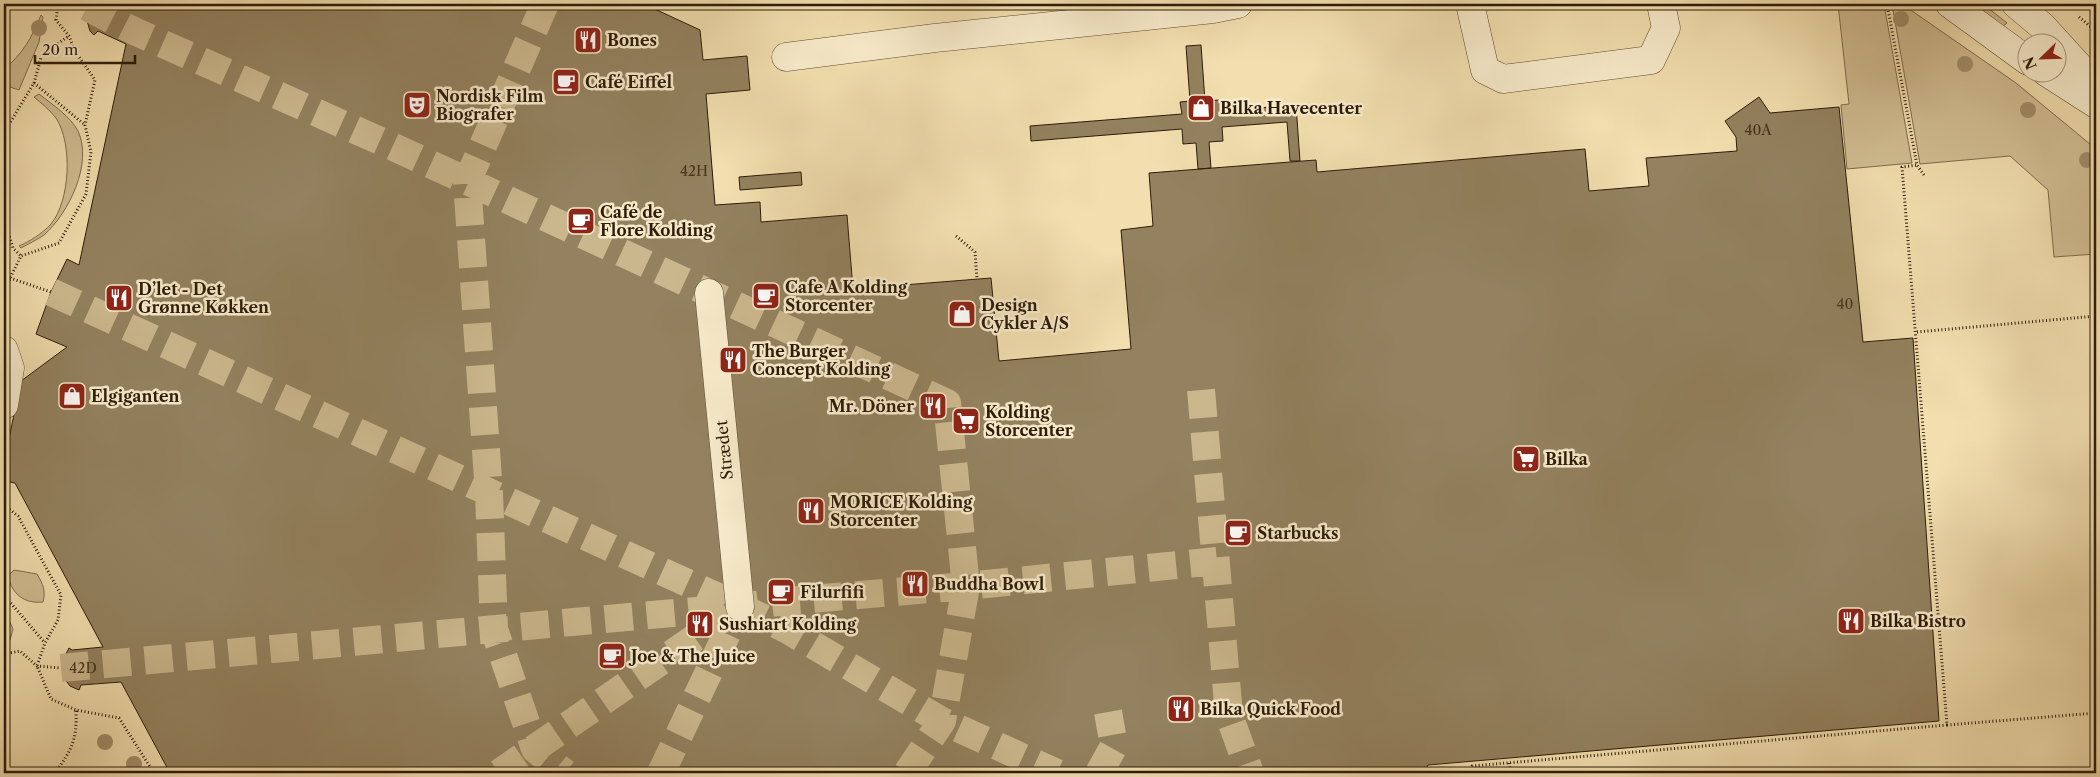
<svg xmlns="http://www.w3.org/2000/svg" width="2100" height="777" font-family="'Libre Caslon Text',serif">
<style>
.green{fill:#d1bd92;stroke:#7f6c4e}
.building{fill:#93815f;stroke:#2d1c0a}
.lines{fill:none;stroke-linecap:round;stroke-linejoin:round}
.minor-tunnel{stroke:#cbb78d;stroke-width:28;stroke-dasharray:28 14;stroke-linecap:butt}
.minor-casing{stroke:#5e4c33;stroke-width:29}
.path{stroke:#2d1c0a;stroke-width:3;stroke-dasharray:1 2.5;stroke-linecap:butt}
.minor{stroke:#f7eaca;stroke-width:28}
.tree{fill:#a18e6a}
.labels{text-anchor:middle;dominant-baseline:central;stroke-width:5;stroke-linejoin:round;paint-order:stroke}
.number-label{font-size:14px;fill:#46351f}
.poi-label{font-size:16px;font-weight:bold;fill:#2d1c0a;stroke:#f7eaca;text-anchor:start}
.street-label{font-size:16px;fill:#2d1c0a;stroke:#f7eaca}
</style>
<rect width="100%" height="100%" fill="#f2deae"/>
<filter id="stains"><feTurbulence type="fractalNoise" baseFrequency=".004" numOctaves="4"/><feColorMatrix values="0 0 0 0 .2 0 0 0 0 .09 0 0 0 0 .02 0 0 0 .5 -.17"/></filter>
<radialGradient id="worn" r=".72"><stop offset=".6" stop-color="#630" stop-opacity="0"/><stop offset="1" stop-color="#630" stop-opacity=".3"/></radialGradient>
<!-- green -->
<path class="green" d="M1838,4h46l28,159 -65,6 -6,-64 8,-1z
M1892,4h10l114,79 80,66v105l-42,3 -6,-67 -38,-34 -90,8z
M1970,4h13l24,19 -5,4z
M41,15l2,2 -4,25 -20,48 -15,-5v-16c19,-15 28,-32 37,-54z
M39,94c14,11 31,22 39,37 15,32 -9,82 -34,104 -7,5 -16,9 -23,13l-2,-2c11,-5 23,-12 32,-22 19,-23 22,-80 5,-106 -6,-8 -15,-15 -22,-21z
M4,518c4,10 6,33 0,42z
M14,570l23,4c6,10 9,17 6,28 -19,2 -31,-8 -35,-26z
M4,609l9,20 -3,11 -6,4z"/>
<!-- building -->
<path class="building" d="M89,4h36l10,4 1,-4h508l56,26 3,30 44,-4 3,34 -44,4 9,111 45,-3 1,20 86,-7 6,74 138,-11 8,83 132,-12 -10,-119 32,-4 -4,-53 167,-13 1,12 268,-23 4,42 60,-5 -3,-28 91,-7 -1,-14 -11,-16 34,-24 11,16 69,-6 24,235 50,-4 26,383 -511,44 -4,8h-1254l-49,-91 -40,3 -2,5 -9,-4 -6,-8 -2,-16 7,-14 3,2 31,-3 -88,-164 -11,-2v-19l17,-81 46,-34 -31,-13 15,-42 16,-33 12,6 47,-221 -28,-13 -4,4 -4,-4 -4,-14z
M1201,45l4,56 15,-1 1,11 75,-6 4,56h-10l-3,-39 -65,5 1,14 -14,1 2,26 -13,1 -2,-26 -13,1 -1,-15 -151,12 -1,-15 152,-12 -2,-12 10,-1 -4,-55z
M801,172l1,13 -62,5 -1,-13z"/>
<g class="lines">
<!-- minor-tunnel -->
<path class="minor-tunnel" d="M545,4l-78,178 22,311 5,136 41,120 30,24
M87,7l47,24 253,113 560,259 19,183 -24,135 -35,52
M51,292l689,315 46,22 156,92 115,52
M1201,390l28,325 21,58
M61,668l679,-61 47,-6 179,-15 251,-25
M499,773l239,-165
M661,773l78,-165
M1099,773l15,-27 -6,-34"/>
<defs>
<path id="minor" d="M1470,4l15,66 18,9 148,-19 15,-32 -5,-24
M1950,4l78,57
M2016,4l26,22 54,59
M786,57l149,-19 278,-29 25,-5
M2046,72l50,32
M709,293l31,314
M4,350l6,18 -6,37"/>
</defs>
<!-- minor casing -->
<use href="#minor" class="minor-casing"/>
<!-- path -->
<path class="path" d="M18,4l38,3h31
M1887,4l30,161 7,10
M2079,17l17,14
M34,83l51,42
M7,128l27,-45 8,-29 27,-18
M4,220l9,28 8,8
M956,236l19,16 2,27
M10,278l41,14
M4,301l6,-23 11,-22 38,-13 27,-49 5,-42 -6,-27 10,-45 -20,-29 -6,-15 -13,-16 2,-16
M1917,332l179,-16
M4,505l14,11 43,79 -3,25 -13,23 -8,23 14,33 25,11 43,8 35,55
M4,595l41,48
M4,654l16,-3 17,15 24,2
M1947,725l149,-12
M1509,763l2,10
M55,773c17,-24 22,-32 21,-63
M1470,773l2,-7 475,-41 -45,-558 15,-2"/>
<!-- minor -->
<use href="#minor" class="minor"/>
</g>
<!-- trees -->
<g class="tree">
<circle cx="1901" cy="19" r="8"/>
<circle cx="39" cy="28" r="8"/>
<circle cx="1965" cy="64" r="8"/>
<circle cx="2028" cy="110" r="8"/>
<circle cx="2087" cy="160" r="8"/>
<circle cx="105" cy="742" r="8"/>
<circle cx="134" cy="764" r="8"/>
</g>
<!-- icons -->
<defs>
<symbol id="restaurant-square" viewBox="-11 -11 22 22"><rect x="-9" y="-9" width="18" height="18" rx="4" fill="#8f2418" stroke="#f7eaca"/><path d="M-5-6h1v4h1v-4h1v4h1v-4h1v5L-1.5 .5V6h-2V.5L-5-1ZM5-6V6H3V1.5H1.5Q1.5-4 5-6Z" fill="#fff"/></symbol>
<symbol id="cafe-square" viewBox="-11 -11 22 22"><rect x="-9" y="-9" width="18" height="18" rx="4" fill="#8f2418" stroke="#f7eaca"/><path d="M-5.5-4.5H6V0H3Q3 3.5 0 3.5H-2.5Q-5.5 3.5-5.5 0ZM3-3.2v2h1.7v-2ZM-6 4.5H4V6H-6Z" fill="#fff"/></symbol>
<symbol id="theatre-square" viewBox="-11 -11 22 22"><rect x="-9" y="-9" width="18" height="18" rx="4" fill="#8f2418" stroke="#f7eaca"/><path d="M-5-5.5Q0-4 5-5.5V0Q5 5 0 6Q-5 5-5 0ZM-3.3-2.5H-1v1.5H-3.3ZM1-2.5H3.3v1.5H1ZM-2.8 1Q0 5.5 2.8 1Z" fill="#fff"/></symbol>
<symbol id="shop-square" viewBox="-11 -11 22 22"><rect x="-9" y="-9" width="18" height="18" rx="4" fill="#8f2418" stroke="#f7eaca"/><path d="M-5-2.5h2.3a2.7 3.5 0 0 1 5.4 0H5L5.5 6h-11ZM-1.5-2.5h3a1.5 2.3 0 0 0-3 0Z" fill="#fff"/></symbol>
<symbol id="supermarket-square" viewBox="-11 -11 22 22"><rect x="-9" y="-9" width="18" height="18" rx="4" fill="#8f2418" stroke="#f7eaca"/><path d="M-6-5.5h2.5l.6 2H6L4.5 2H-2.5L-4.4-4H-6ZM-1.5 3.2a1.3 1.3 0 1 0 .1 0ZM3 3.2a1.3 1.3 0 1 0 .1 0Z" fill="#fff"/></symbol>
</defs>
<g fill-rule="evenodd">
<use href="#restaurant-square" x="572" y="24" width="32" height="32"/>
<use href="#cafe-square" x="550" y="66" width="32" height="32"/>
<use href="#theatre-square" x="401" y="89" width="32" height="32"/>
<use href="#shop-square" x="1185" y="92" width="32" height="32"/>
<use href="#cafe-square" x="565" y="205" width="32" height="32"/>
<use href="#cafe-square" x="750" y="280" width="32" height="32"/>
<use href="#restaurant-square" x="103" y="282" width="32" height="32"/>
<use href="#shop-square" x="946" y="298" width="32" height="32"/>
<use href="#restaurant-square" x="717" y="344" width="32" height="32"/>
<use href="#shop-square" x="56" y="380" width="32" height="32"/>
<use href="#restaurant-square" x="917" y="390" width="32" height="32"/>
<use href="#supermarket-square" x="950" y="405" width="32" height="32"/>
<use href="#supermarket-square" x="1510" y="443" width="32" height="32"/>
<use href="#restaurant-square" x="795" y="495" width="32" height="32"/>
<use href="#cafe-square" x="1222" y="517" width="32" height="32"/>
<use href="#restaurant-square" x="899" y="568" width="32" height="32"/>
<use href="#cafe-square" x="765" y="576" width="32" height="32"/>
<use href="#restaurant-square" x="1835" y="605" width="32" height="32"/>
<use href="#restaurant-square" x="684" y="608" width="32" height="32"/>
<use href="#cafe-square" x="596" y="640" width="32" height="32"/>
<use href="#restaurant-square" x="1165" y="693" width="32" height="32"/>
</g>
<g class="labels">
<!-- number labels -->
<g class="number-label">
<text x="1758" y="130">40A</text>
<text x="694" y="171">42H</text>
<text x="1845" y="304">40</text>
<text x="83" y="668">42D</text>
</g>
<!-- poi labels -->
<g class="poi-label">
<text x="607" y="40">Bones</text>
<text x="585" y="82">Café Eiffel</text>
<text x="436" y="96">Nordisk Film<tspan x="436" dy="18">Biografer</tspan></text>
<text x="1220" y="108">Bilka Havecenter</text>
<text x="600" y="212">Café de<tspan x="600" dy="18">Flore Kolding</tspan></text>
<text x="785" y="287">Cafe A Kolding<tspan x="785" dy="18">Storcenter</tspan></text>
<text x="138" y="289">D’let - Det<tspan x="138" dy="18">Grønne Køkken</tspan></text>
<text x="981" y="305">Design<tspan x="981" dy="18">Cykler A/S</tspan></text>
<text x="752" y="351">The Burger<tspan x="752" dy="18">Concept Kolding</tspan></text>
<text x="91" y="396">Elgiganten</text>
<text x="914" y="406" text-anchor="end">Mr. Döner</text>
<text x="985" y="412">Kolding<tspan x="985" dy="18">Storcenter</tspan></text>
<text x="1545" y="459">Bilka</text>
<text x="830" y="502">MORICE Kolding<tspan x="830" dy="18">Storcenter</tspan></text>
<text x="1257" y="533">Starbucks</text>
<text x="934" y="584">Buddha Bowl</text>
<text x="800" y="592">Filurfifi</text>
<text x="1870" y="621">Bilka Bistro</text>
<text x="719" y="624">Sushiart Kolding</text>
<text x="631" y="656">Joe &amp; The Juice</text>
<text x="1200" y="709">Bilka Quick Food</text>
</g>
<!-- street labels -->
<g class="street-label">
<text transform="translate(724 450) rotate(-96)">Strædet</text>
</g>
</g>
<!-- margin -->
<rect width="2100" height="777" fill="none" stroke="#f2deae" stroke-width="20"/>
<rect x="5" y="5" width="2090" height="767" fill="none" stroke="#2d1c0a" stroke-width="2.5"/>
<rect x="10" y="10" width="2080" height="757" fill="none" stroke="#2d1c0a"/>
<!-- north arrow -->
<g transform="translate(2042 58) rotate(247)"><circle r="24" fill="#f7eaca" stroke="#a6987d"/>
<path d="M0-4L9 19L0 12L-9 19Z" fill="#8f2418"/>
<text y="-8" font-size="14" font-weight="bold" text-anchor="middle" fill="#2d1c0a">N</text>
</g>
<!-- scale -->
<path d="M35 55v8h100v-8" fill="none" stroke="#2d1c0a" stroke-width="2.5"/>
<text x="42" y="55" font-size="15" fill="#2d1c0a" stroke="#f7eaca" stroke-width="4" paint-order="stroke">20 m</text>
<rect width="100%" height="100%" filter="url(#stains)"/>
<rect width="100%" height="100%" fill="url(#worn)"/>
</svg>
